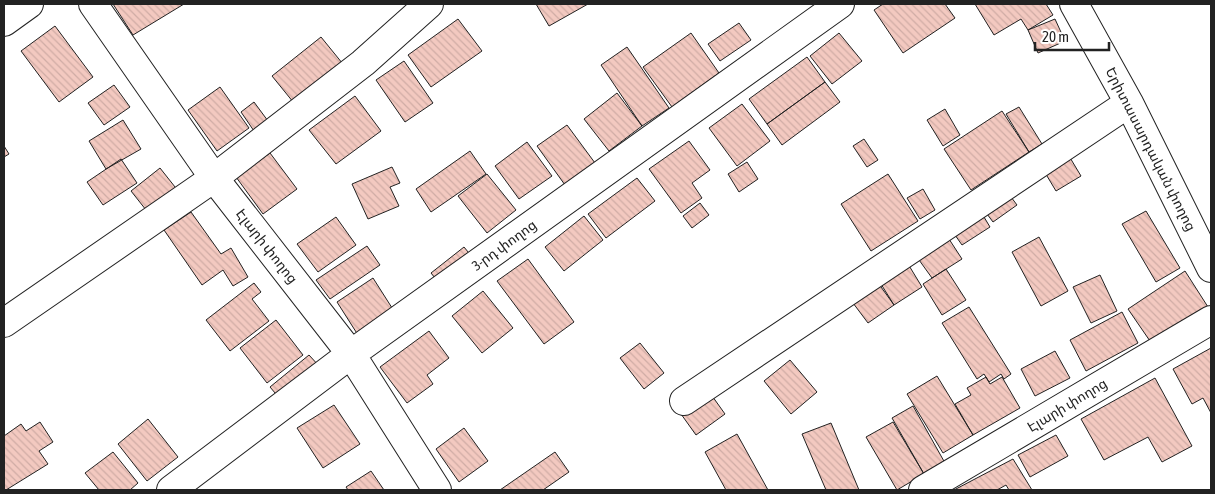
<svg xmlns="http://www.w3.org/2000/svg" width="1215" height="494" font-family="'Asap Condensed','Noto Sans Armenian',sans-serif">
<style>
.building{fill:url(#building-back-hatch);stroke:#222}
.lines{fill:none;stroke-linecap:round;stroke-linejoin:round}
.minor-casing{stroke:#222;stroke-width:30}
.minor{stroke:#fff;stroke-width:28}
.labels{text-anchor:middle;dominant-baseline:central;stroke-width:4;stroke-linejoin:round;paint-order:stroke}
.street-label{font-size:14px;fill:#222;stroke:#fff}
</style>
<defs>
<pattern id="building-back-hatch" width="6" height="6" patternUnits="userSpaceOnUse" patternTransform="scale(1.25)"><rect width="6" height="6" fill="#f3c9c0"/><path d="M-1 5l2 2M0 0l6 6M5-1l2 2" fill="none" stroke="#d0aca5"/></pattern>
</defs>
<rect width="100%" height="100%" fill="#fff"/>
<!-- building -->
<path class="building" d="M113,4h71l-51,31z
M536,4h52l-39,22z
M883,4h62l10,14 -52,35 -29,-43z
M975,4h71l7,11 -25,15 -7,-11 -27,16z
M458,19l24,32 -51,36 -23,-32z
M1055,19l10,22 -27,12 -10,-23z
M739,23l12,17 -31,21 -12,-17z
M55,26l38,51 -34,25 -38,-51z
M691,33l28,40 -47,34 -29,-40z
M839,33l23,28 -30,23 -22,-28z
M321,37l26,32 -49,39 -26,-32z
M627,47l42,61 -27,18 -41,-61z
M807,57l18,25 -58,42 -18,-25z
M404,61l29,42 -28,19 -29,-42z
M825,82l15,20 -58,43 -15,-21z
M114,85l16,22 -26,18 -16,-22z
M220,87l29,41 -32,23 -29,-41z
M617,93l25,33 -33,25 -25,-32z
M355,96l26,35 -45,33 -27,-34z
M254,102l14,19 -14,10 -13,-19z
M742,104l28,37 -33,25 -28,-38z
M1019,107l23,37 -13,8 -23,-38z
M945,109l15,26 -17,11 -16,-26z
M1002,111l27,41 -58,38 -27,-41z
M123,120l18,29 -35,20 -17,-28z
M567,125l28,38 -30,22 -28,-39z
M864,139l14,21 -11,7 -14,-21z
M689,141l21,29 -18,13 10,15 -21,15 -32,-44z
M527,142l25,34 -33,23 -24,-33z
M4,146l5,8 -5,3z
M470,151l16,23 -55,38 -15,-23z
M270,153l27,36 -34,25 -27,-37z
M1069,156l12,20 -25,15 -12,-20z
M121,159l16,24 -34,22 -16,-23z
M747,162l11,17 -19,13 -11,-18z
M392,167l8,16 -10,4 9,19 -31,13 -16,-35z
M160,168l19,24 -29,23 -19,-24z
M487,174l29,36 -29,23 -29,-37z
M888,174l30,47 -47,30 -30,-47z
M637,178l18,23 -49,37 -18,-24z
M923,189l12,21 -15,9 -13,-21z
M1005,189l12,16 -24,17 -12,-16z
M700,203l9,12 -17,13 -9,-12z
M1146,211l34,57 -24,14 -34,-58z
M191,212l30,42 10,-6 17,29 -15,9 -10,-16 -21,15 -38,-55z
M584,216l19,24 -39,31 -19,-24z
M336,217l20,28 -38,27 -21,-28z
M984,217l6,10 -28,18 -7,-10z
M1039,237l29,54 -27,15 -29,-54z
M949,239l13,20 -30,19 -18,-25z
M367,246l13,19 -50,34 -14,-19z
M464,247l9,11 -34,25 -8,-10z
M528,259l46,63 -30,22 -47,-63z
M905,259l17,28 -28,18 -18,-29z
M946,269l20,31 -24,15 -19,-31z
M1185,271l23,36 -56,37 -24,-35z
M1100,275l17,36 -26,12 -18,-36z
M373,278l21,33 -36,24 -21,-33z
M876,280l18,25 -26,18 -18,-24z
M254,283l7,9 -9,7 17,22 -39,30 -24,-31z
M483,291l30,37 -31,25 -30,-37z
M969,307l42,67 -7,5 -3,-5 -12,8 -5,-8 -7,5 -35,-56z
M1122,312l16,31 -52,28 -16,-31z
M276,320l27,35 -36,28 -27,-35z
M429,331l20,27 -22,17 6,9 -26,19 -27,-36z
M640,343l24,30 -20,16 -24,-31z
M1211,348v65l-8,-15 -11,6 -19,-35z
M1055,351l15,27 -35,18 -14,-27z
M309,355l11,12 -39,33 -11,-13z
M790,360l27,32 -26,22 -27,-33z
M937,376l36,59 -30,18 -36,-59z
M986,377l4,7 12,-7 18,31 -47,27 -18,-31 16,-9 -4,-7z
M1155,378l37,68 -30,16 -14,-25 -44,23 -23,-41z
M710,393l15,21 -29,21 -15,-21z
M334,405l26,39 -37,24 -26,-40z
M913,406l32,57 -21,11 -32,-56z
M148,419l30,38 -31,24 -29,-37z
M40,422l13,20 -14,9 9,13 -42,26 -2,-2v-52l17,-12 5,7z
M893,422l31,52 -27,16 -31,-53z
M831,423l28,67h-33l-24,-56z
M464,428l24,33 -29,21 -23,-33z
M737,434l31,56h-42l-21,-38z
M1056,435l12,21 -38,21 -12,-22z
M113,452l25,31 -8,7h-31l-14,-17z
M555,452l14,20 -26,18h-43z
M1013,459l19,31h-23l-3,-5 -9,5h-43z
M371,471l13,19h-36l-2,-3z"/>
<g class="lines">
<defs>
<path id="minor" d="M93,4l121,174 137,176 86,136
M1074,4l55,99 82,165
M4,22l25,-18
M4,323l210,-145 149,-115 66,-59
M684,401l445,-298
M171,490l180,-136 489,-350
M923,490l288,-170"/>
</defs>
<!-- minor casing -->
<use href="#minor" class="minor-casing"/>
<!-- minor -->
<use href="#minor" class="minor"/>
</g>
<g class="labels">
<!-- street labels -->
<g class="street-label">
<text transform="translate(1151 149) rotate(63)">Երիտասարդական փողոց</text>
<text transform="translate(504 245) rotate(-36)">3-րդ փողոց</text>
<text transform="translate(267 246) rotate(52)">Էլարի փողոց</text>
<text transform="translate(1067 405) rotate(-31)">Էլարի փողոց</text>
</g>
</g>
<!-- border -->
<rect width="1215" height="494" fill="none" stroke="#222222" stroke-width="10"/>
<!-- scale -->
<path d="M1035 42v8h74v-8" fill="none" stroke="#222222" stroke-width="2.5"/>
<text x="1042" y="42" font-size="15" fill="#222222" stroke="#ffffff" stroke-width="4" paint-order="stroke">20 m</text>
</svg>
